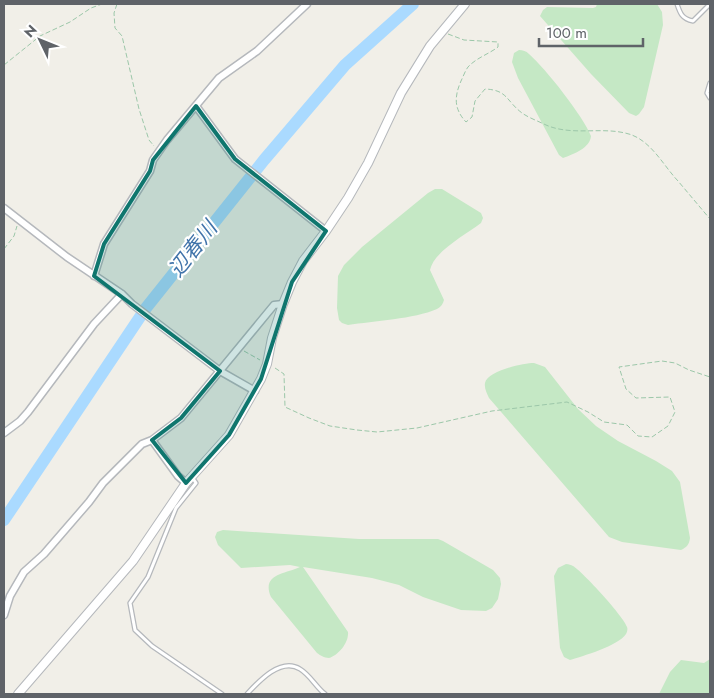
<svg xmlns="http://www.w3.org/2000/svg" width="714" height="698" font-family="Jost,'Noto Sans JP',sans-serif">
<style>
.green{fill:#c5e8c5}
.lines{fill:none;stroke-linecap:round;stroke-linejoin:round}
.river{stroke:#aadaff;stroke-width:12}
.service-casing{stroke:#b5b8bc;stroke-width:5.5}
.minor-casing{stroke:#b5b8bc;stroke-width:9}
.tertiary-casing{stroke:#b5b8bc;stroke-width:10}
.path{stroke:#9cc7a9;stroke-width:1;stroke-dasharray:5 2.5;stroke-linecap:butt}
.service{stroke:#fff;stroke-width:3}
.minor{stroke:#fff;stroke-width:6}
.tertiary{stroke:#fff;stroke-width:8}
.marked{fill:#0f766e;fill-opacity:0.2;stroke:#0f766e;stroke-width:4;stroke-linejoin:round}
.labels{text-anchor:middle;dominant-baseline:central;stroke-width:4.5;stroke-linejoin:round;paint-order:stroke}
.water-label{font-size:21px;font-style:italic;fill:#4174aa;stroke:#fff}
</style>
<rect width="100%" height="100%" fill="#f1efe8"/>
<!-- green -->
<path class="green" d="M597,4h60l5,8 1,13 -19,82 -5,7 -3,2 -7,-3 -38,-39 -51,-58 3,-6 4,-3 46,1 3,-1z
M519,50c4,0 7,1 10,4 17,15 54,62 62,82 -1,12 -17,18 -28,22l-4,-3 -41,-77 -6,-16 2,-9z
M435,189h7l39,24 2,5 -2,5c-14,11 -47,28 -51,47l14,30c-1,4 -3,7 -7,9 -23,10 -63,12 -89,16l-6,-2 -3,-3 -2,-12 1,-32 6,-11 18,-18 66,-54z
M534,363l11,4 33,42 18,17 22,15 38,20 16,10 8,11 10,56c-1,7 -3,9 -9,12l-59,-8 -13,-5 -120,-139c-2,-4 -5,-10 -4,-15 2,-12 38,-20 49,-20z
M223,530l136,9h79l5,2 50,29 7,8 1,6 -3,15 -6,9 -6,3 -25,-1 -38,-13 -24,-12 -27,-7 -69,-11 45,65c1,10 -9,23 -19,26 -5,0 -9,-3 -12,-5l-46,-56c-10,-23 14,-23 29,-30l-10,-2 -49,3 -23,-23 -3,-8 2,-5z
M566,564c3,0 5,1 7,2 9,5 52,52 54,61 1,2 0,5 -1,7 -8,12 -43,22 -56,26l-6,-3 -4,-9 -6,-72 4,-8z
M710,659v35h-51l11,-22 11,-12 23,3z"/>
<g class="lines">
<!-- river -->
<path class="river" d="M4,520l142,-212 118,-148 81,-95 68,-61"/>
<defs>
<path id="service" d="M677,4c3,9 5,15 16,17l17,-17
M710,83l-3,10 3,5
M192,477l4,6 -20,25 -28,69 -18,26 5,27 17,16 70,48
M247,694c12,-13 34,-37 53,-25 10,6 16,18 25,25"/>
<path id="minor" d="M196,106l39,53 91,72
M4,208l63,49 55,37 10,10 88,67 35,20
M94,276l10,-32 46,-73 3,-11 14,-20 52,-62 38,-27 50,-47
M4,433l16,-12 8,-9 66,-88 28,-30
M152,440l26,36 8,7
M4,615l6,-19 14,-24 20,-18 45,-52 14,-19 39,-39 10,-4 29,-22 93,-113 9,-1"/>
<path id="tertiary" d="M18,694l115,-133 53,-78 43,-48 32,-56 6,-15 5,-26 11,-34 9,-22 11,-21 23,-30 22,-33 20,-35 33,-70 29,-47 35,-42"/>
</defs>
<!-- service casing -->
<use href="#service" class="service-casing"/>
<!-- minor casing -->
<use href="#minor" class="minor-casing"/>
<!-- tertiary casing -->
<use href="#tertiary" class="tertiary-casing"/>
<!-- path -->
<path class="path" d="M117,4l-3,9 1,15 7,8 17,73 10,31 5,6
M448,34l16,6 34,2v5c-9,7 -22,11 -30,20 -3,4 -5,10 -7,14 -7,16 -7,28 5,41l6,-5 3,-16 10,-12c23,1 21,12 37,24 7,5 16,8 24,12 25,11 54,2 79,8 25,5 37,31 53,48 11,13 21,25 32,38
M4,65l36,-29 30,-14 21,-14 11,-4
M4,249l10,-13 3,-10
M244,351l16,9
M275,368l9,6 1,33 24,11 21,8 27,4 20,2 40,-4 75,-17 75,-9 21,10 16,10 23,3 11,11 14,1 16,-11 7,-14 -5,-15 -34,1 -10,-9 -7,-22 43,-6 13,2 14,7 21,7"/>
<!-- service -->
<use href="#service" class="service"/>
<!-- minor -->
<use href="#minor" class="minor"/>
<!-- tertiary -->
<use href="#tertiary" class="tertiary"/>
</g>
<!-- marked area -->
<path class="marked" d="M196,106l39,53 91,72 -34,51 -31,97 -32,56 -43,48 -34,-43 29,-22 39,-47 -126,-95 10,-32 46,-73 3,-11z"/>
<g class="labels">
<!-- water labels -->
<g class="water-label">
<text transform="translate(193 249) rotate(-52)">辺春川</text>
</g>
</g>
<!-- border -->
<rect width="714" height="698" fill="none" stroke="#5f6368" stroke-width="10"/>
<!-- north arrow -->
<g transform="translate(40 40) rotate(313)" stroke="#ffffff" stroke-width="4" paint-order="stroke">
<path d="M0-4L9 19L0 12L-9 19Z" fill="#5f6368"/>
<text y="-8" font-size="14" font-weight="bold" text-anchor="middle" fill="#5f6368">N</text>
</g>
<!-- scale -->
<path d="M539 38v8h104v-8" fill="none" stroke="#5f6368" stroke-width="2.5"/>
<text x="546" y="38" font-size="15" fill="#5f6368" stroke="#ffffff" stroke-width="4" paint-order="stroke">100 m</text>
</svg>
